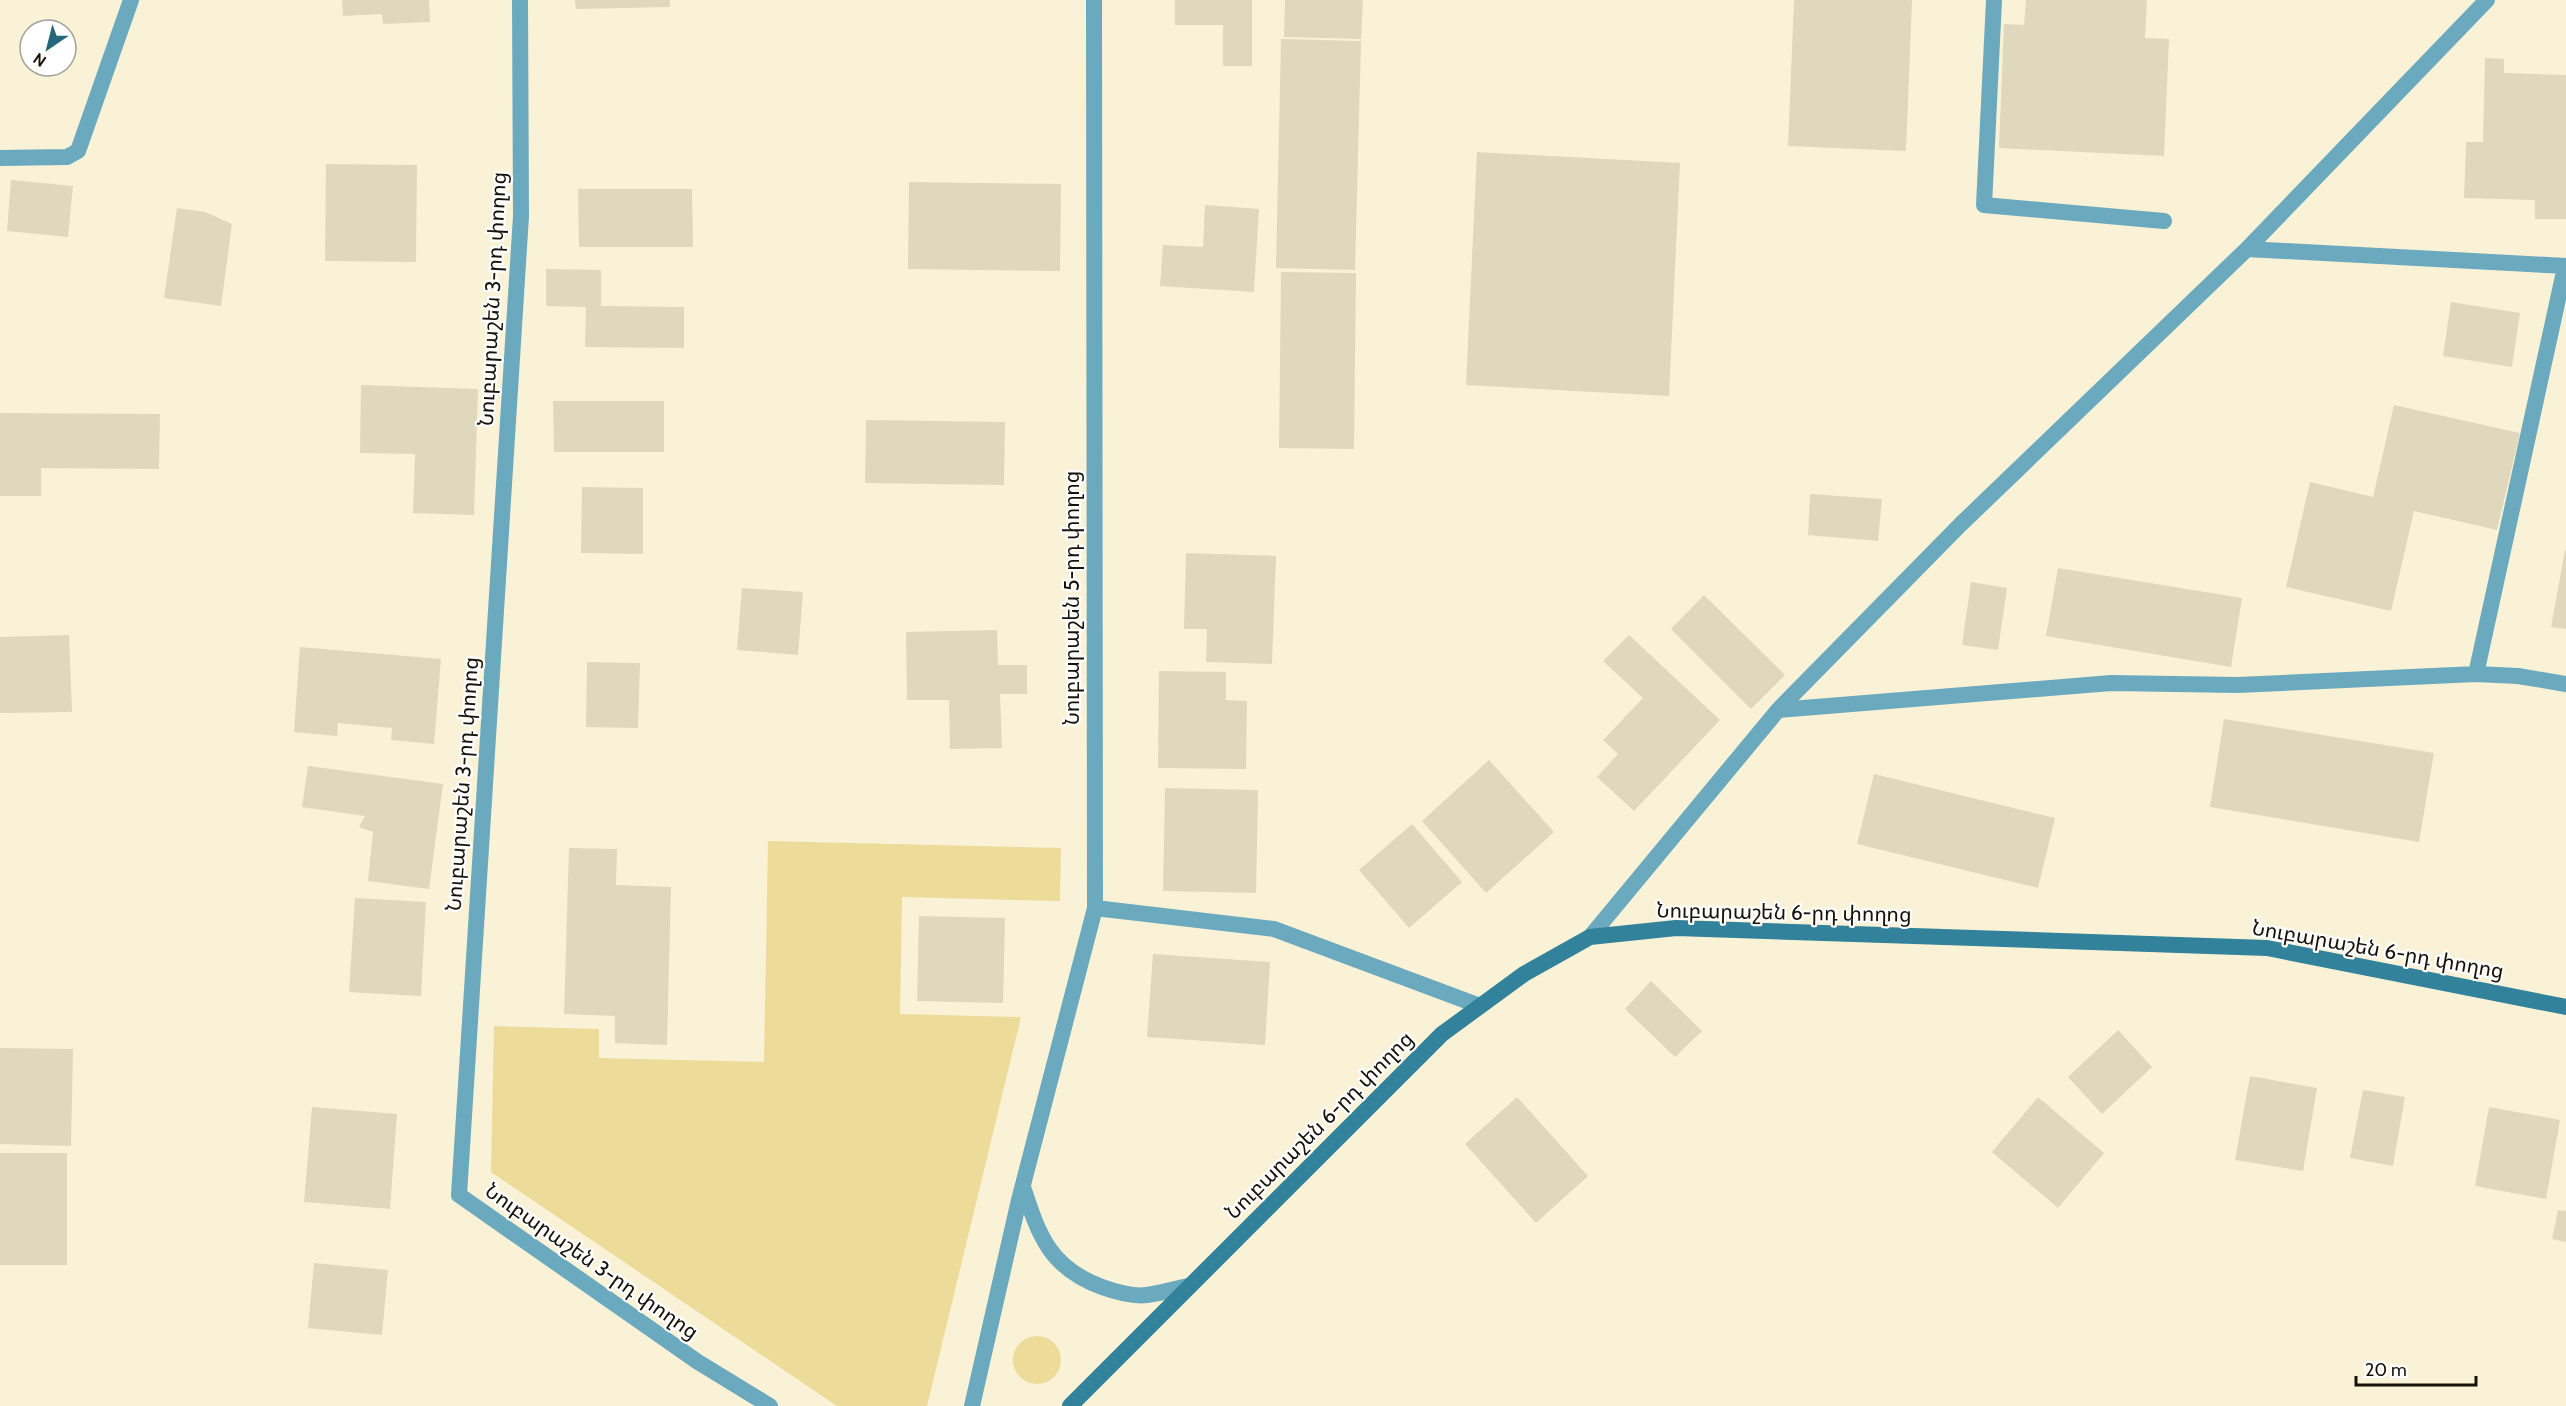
<svg xmlns="http://www.w3.org/2000/svg" width="2566" height="1406" font-family="Cabin,'Noto Sans Armenian',sans-serif">
<style>
.green{fill:#eddb9a}
.building{fill:#dfd8bc}
.lines{fill:none;stroke-linecap:round;stroke-linejoin:round}
.service{stroke:#6ba9be;stroke-width:16}
.minor{stroke:#6ba9be;stroke-width:16}
.secondary{stroke:#31829a;stroke-width:16}
.labels{text-anchor:middle;dominant-baseline:central;stroke-width:4.5;stroke-linejoin:round;paint-order:stroke}
.street-label{font-size:21px;fill:#151209;stroke:#fff}
</style>
<rect width="100%" height="100%" fill="#faf2d7"/>
<!-- green -->
<path class="green" d="M768,841l293,7 -1,53 -158,-4 -2,117 121,3 -94,389h-90l-346,-234 3,-146 105,3v29l165,4z
M1013 1360a24 24 0 1 1 48 0a24 24 0 1 1-48 0Z"/>
<!-- building -->
<path class="building" d="M342,0h87l1,22 -47,2 -1,-10 -39,2z
M575,0h95v7l-94,2z
M1175,0h77v66h-29v-41h-48z
M1285,0h78l-2,39 -77,-2z
M1794,0h118l-6,151 -118,-5z
M2026,0h121l-2,38 24,1 -5,117 -165,-8 5,-124 20,1z
M1281,39l80,2 -6,229 -79,-2z
M2485,58l19,1v14l62,2v144h-31v-19l-71,-2 2,-56h17z
M1477,152l203,11 -11,233 -203,-11z
M326,164l91,1 -1,97 -91,-1z
M11,180l62,6 -5,51 -61,-6z
M909,182l152,2 -1,87 -152,-2z
M578,189h114l1,58h-114z
M1205,205l54,4 -5,83 -94,-6 3,-41 40,2z
M177,208l28,4 27,12 -11,82 -57,-8z
M546,269l55,1v36l83,1v41l-99,-1 1,-40 -40,-1z
M1281,272l75,1 -2,176 -75,-1z
M2451,302l69,11 -8,54 -69,-11z
M361,385l117,4 -4,126 -61,-2 2,-59 -55,-1z
M553,401h111v51h-110z
M2394,405l126,28 -23,97 -83,-19 -23,100 -105,-24 24,-105 63,15z
M0,413l160,1 -1,55 -118,-1v28h-41z
M866,420l139,2 -1,63 -139,-2z
M582,487l61,1v66l-62,-1z
M1810,494l72,5 -4,42 -70,-6z
M2565,550h1v79l-15,-2z
M1186,553l90,3 -4,108 -66,-2 1,-33h-23z
M2058,568l184,30 -11,69 -185,-31z
M1971,582l36,6 -9,62 -36,-5z
M742,588l61,4 -5,63 -61,-5z
M1704,595l81,80 -34,34 -80,-80z
M997,630l1,35h29v29h-27l2,54 -52,1 -1,-49h-42l-1,-68z
M69,635l3,77 -72,1v-76z
M1629,635l91,85 -86,91 -37,-34 21,-23 -15,-14 40,-42 -40,-37z
M300,647l141,12 -7,85 -43,-4 1,-12 -54,-5 -1,13 -43,-4z
M587,662l53,1 -2,65 -52,-1z
M1159,671l67,1v28l21,1 -1,68 -88,-1z
M2224,719l210,34 -15,89 -209,-35z
M1489,760l65,72 -68,61 -64,-72z
M308,766l135,18 -14,105 -61,-8 5,-49 -14,-5 6,-11 -63,-9z
M1874,774l181,44 -17,70 -181,-44z
M1165,788l93,2 -2,103 -93,-2z
M1412,824l50,58 -53,46 -50,-58z
M569,848l48,1 -1,36 55,2 -4,158 -52,-2v-27l-51,-2z
M355,898l71,4 -5,94 -72,-4z
M919,916l86,2 -2,85 -86,-2z
M1153,954l117,8 -5,83 -118,-8z
M1651,981l51,50 -27,26 -50,-48z
M2118,1030l34,37 -50,47 -34,-37z
M0,1048l73,1 -2,97 -71,-2z
M2250,1076l67,12 -14,83 -68,-11z
M2363,1090l42,7 -12,69 -43,-8z
M1517,1097l71,79 -52,47 -71,-79z
M2038,1097l66,56 -46,55 -66,-56z
M312,1107l85,7 -7,95 -86,-7z
M2489,1107l71,13 -14,79 -71,-13z
M0,1153h67v112h-67z
M2558,1210l8,1v31l-14,-3z
M314,1263l74,7 -6,65 -74,-7z"/>
<g class="lines">
<!-- service -->
<path class="service" d="M1994,0l-10,205 180,16"/>
<!-- minor -->
<path class="minor" d="M520,0l1,216 -62,979 239,167 72,44
M0,158l67,-1 11,-6 53,-151
M2247,249l319,17
M2476,674l89,-407
M1778,710l333,-27 127,2 238,-11 42,2 48,8
M1095,908l179,21 206,77
M1590,937l188,-227 182,-185 287,-276 240,-249
M1023,1187c16,49 27,81 79,100 14,5 30,10 45,8 14,-2 28,-6 41,-9
M972,1406l47,-206 76,-292 -1,-908"/>
<!-- secondary -->
<path class="secondary" d="M1070,1406l372,-372 82,-60 66,-37 86,-9 591,20 299,59"/>
</g>
<g class="labels">
<!-- street labels -->
<g class="street-label">
<text transform="translate(492 299) rotate(-87)">Նուբարաշեն 3-րդ փողոց</text>
<text transform="translate(1071 598) rotate(-90)">Նուբարաշեն 5-րդ փողոց</text>
<text transform="translate(462 784) rotate(-86)">Նուբարաշեն 3-րդ փողոց</text>
<text transform="translate(1784 912) rotate(1)">Նուբարաշեն 6-րդ փողոց</text>
<text transform="translate(2378 949) rotate(10)">Նուբարաշեն 6-րդ փողոց</text>
<text transform="translate(1319 1125) rotate(-45)">Նուբարաշեն 6-րդ փողոց</text>
<text transform="translate(592 1261) rotate(35)">Նուբարաշեն 3-րդ փողոց</text>
</g>
</g>
<!-- north arrow -->
<g transform="translate(48 48) rotate(215)"><circle r="28" fill="#ffffff" stroke="#a1a09d" stroke-width="1.5"/>
<path d="M0-4.5L10 22L0 15L-10 22Z" fill="#25677a"/>
<text y="-9" font-size="16" font-weight="bold" text-anchor="middle" fill="#151209">N</text>
</g>
<!-- scale -->
<path d="M2356 1376v9h120v-9" fill="none" stroke="#151209" stroke-width="3"/>
<text x="2365" y="1376" font-size="18" fill="#151209" stroke="#ffffff" stroke-width="4.5" paint-order="stroke">20 m</text>
</svg>
